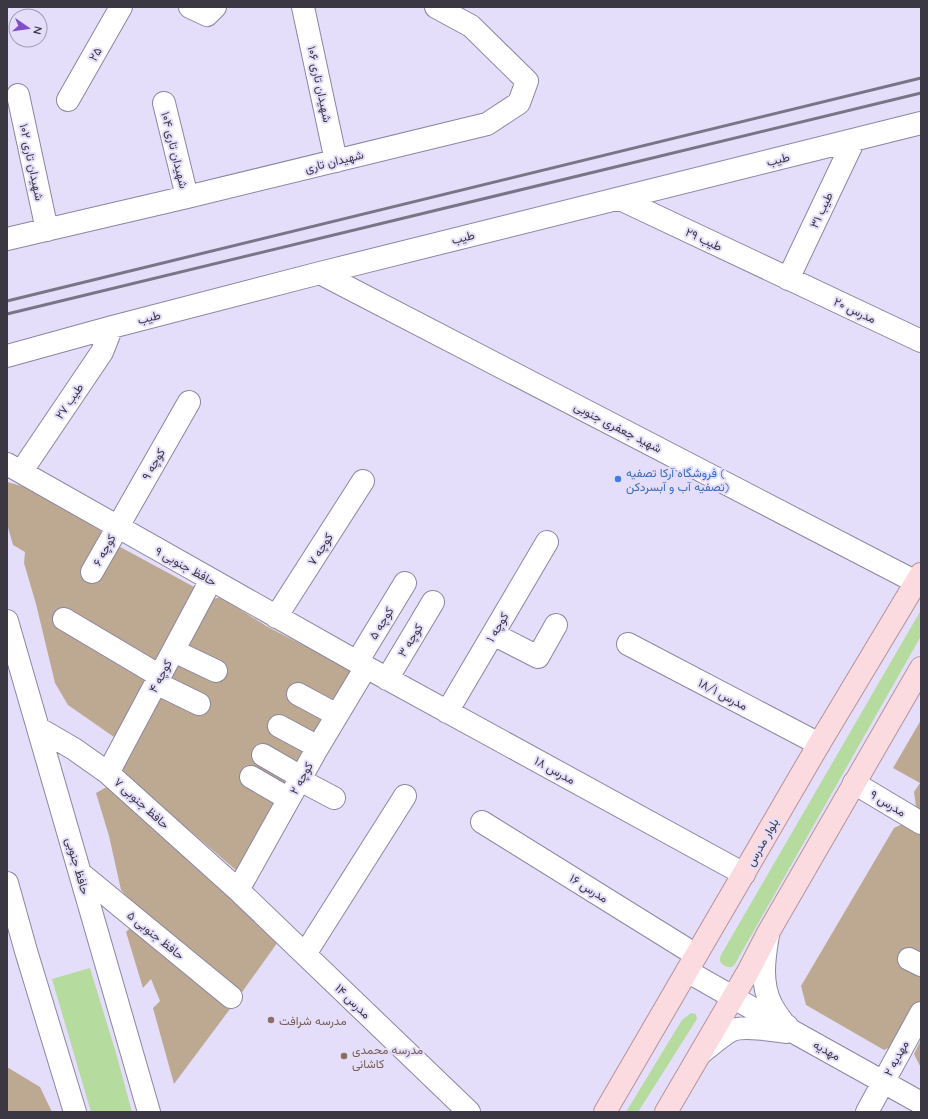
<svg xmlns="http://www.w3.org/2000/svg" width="928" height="1119" font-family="Quicksand,Vazirmatn,sans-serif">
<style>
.green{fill:#b5db9e}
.building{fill:#bda992}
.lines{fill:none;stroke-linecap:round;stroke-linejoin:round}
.minor-casing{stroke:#8b86a0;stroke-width:24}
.major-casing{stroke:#b6929a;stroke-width:24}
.minor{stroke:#fff;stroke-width:22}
.major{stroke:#fbdbdf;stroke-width:22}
.rail{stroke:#797586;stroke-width:3}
.shop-dot{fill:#3f7fe0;stroke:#e5defb;stroke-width:1.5}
.education-dot{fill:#8d6e63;stroke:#e5defb;stroke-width:1.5}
.labels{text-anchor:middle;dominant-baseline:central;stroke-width:4;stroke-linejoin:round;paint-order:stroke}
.street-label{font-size:12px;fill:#3b3843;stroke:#e5defb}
.shop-label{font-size:12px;fill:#366cbe;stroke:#e5defb;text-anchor:start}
.education-label{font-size:12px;fill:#785e54;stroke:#e5defb;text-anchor:start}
</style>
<rect width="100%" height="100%" fill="#e5defb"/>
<!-- green -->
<path class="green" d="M921,610v26l-186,328 -3,3c-7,1 -15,-4 -11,-12z
M90,968l26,85 16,59h-41l-39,-133z
M691,1013l5,1 1,5 -59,93h-12l56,-92z"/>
<!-- building -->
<path class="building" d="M7,482l15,4 22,10 34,20 32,21 1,5 87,47 -47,88 -37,60 -46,-32 -13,-22 -19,-79 -12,-41 1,-11 -12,-7 -6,-21z
M220,597l48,30 64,33 18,11v8l-22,34 -33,63 -58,95 -48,-41 -13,-9 -57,-53 43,-85 40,-71 12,-13z
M921,720v92l-5,-5 -2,-15 6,-9 -27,-15z
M110,785l56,56 16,12 98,86 -40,56 -104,-89 -15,-16 -12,-54 -13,-43z
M906,822l15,8v173l-21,40 -16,7 -78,-45 -5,-19 93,-158z
M134,924l99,81 -59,79 -21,-76 7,-7 -9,-22 -8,9 -17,-56z
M921,1040v28l-7,-14z
M7,1067l33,20 12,25h-45z"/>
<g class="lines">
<defs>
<path id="minor" d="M190,7l17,8 8,-8
M303,7l33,154
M18,95l29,135
M68,100l53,-93
M164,103l23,94
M620,199l301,142
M7,239l180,-42 300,-73 32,-21 8,-22 -56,-55 -35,-19
M320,273l596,309
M788,279l66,-139
M7,356l105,-29 208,-54 601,-150
M7,464l359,203 378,207
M21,472l81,-120 10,-25
M92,572l97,-170
M276,617l87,-136
M64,619l96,57
M7,621l142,491
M493,634l45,23 18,-32
M628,644l191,100
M174,651l42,20
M357,662l48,-79
M387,679l46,-77
M156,683l43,21
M298,694l39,21
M447,712l100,-170
M279,726l39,21
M38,728l36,21 34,24 130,117 231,222
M263,755l38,22
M108,773l103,-193
M251,777l38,22
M300,780l34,18
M854,783l67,40
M482,822l214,133
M80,873l151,124
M7,883l19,68 49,161
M238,890l80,-143 48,-80
M768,935c-4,23 -8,49 4,71 3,6 8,12 12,18l3,2
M305,954l100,-158
M909,959l12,6
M687,971l112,64 122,68
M701,1053c9,-7 19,-16 29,-22 11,-6 44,-1 56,1
M867,1112l54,-99"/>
<path id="major" d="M605,1112l214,-368 102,-170
M666,1112l83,-142 19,-37 153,-265"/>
</defs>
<!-- minor casing -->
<use href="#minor" class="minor-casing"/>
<!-- major casing -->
<use href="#major" class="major-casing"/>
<!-- minor -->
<use href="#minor" class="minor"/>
<!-- major -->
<use href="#major" class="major"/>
<!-- rail -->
<path class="rail" d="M7,301l914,-223
M7,314l914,-221"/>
</g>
<!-- markers -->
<circle class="shop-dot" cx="618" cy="479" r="4"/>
<g class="education-dot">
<circle cx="271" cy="1020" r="4"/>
<circle cx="344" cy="1056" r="4"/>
</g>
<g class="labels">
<!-- street labels -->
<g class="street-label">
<text transform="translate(95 54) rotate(-60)">۲۵</text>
<text transform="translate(320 84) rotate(78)">شهیدان تاری ۱۰۶</text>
<text transform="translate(175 150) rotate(76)">شهیدان تاری ۱۰۴</text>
<text transform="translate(778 159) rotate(-14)">طیب</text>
<text transform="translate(334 161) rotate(-14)">شهیدان تاری</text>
<text transform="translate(32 162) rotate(78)">شهیدان تاری ۱۰۲</text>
<text transform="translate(821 210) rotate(-65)">طیب ۳۱</text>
<text transform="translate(463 237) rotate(-14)">طیب</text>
<text transform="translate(704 239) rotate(25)">طیب ۲۹</text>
<text transform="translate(855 310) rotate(25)">مدرس ۲۰</text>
<text transform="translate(149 317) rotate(-14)">طیب</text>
<text transform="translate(69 401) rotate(-56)">طیب ۲۷</text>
<text transform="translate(618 427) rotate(27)">شهید جعفری جنوبی</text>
<text transform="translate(153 464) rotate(-60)">کوچه ۹</text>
<text transform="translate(320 549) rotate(-57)">کوچه ۷</text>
<text transform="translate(104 550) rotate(-61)">کوچه ۶</text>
<text transform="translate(186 566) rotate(29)">حافظ جنوبی ۹</text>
<text transform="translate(381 623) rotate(-59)">کوچه ۵</text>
<text transform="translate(497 627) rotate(-59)">کوچه ۱</text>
<text transform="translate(410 640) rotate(-59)">کوچه ۳</text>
<text transform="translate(160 676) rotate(-62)">کوچه ۴</text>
<text transform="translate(723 694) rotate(28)">مدرس ۱۸/۱</text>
<text transform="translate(555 770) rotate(29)">مدرس ۱۸</text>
<text transform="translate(301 778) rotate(-61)">کوچه ۲</text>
<text transform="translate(142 803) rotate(42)">حافظ جنوبی ۷</text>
<text transform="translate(888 803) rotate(31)">مدرس ۹</text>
<text transform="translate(762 842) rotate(-60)">بلوار مدرس</text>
<text transform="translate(78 866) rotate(74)">حافظ جنوبی</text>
<text transform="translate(589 888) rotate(32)">مدرس ۱۶</text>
<text transform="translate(156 935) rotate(39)">حافظ جنوبی ۵</text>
<text transform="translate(353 1001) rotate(44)">مدرس ۱۴</text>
<text transform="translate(827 1050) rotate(29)">مهدیه</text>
<text transform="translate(896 1058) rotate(-61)">مهدیه ۲</text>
</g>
<!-- shop labels -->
<g class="shop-label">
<text x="626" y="472">فروشگاه آرکا تصفیه (<tspan x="626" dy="14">تصفیه آب و آبسردکن)</tspan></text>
</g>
<!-- education labels -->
<g class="education-label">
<text x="279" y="1020">مدرسه شرافت</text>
<text x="352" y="1049">مدرسه محمدی<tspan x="352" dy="14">کاشانی</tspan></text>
</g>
</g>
<!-- border -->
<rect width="928" height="1119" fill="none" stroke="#3b3843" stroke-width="16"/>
<!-- north arrow -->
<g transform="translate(28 28) rotate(103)"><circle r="19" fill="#e5defb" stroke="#a19cb1"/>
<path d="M0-3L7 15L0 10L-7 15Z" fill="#824ec5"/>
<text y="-6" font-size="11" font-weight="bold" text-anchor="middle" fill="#3b3843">N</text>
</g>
</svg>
